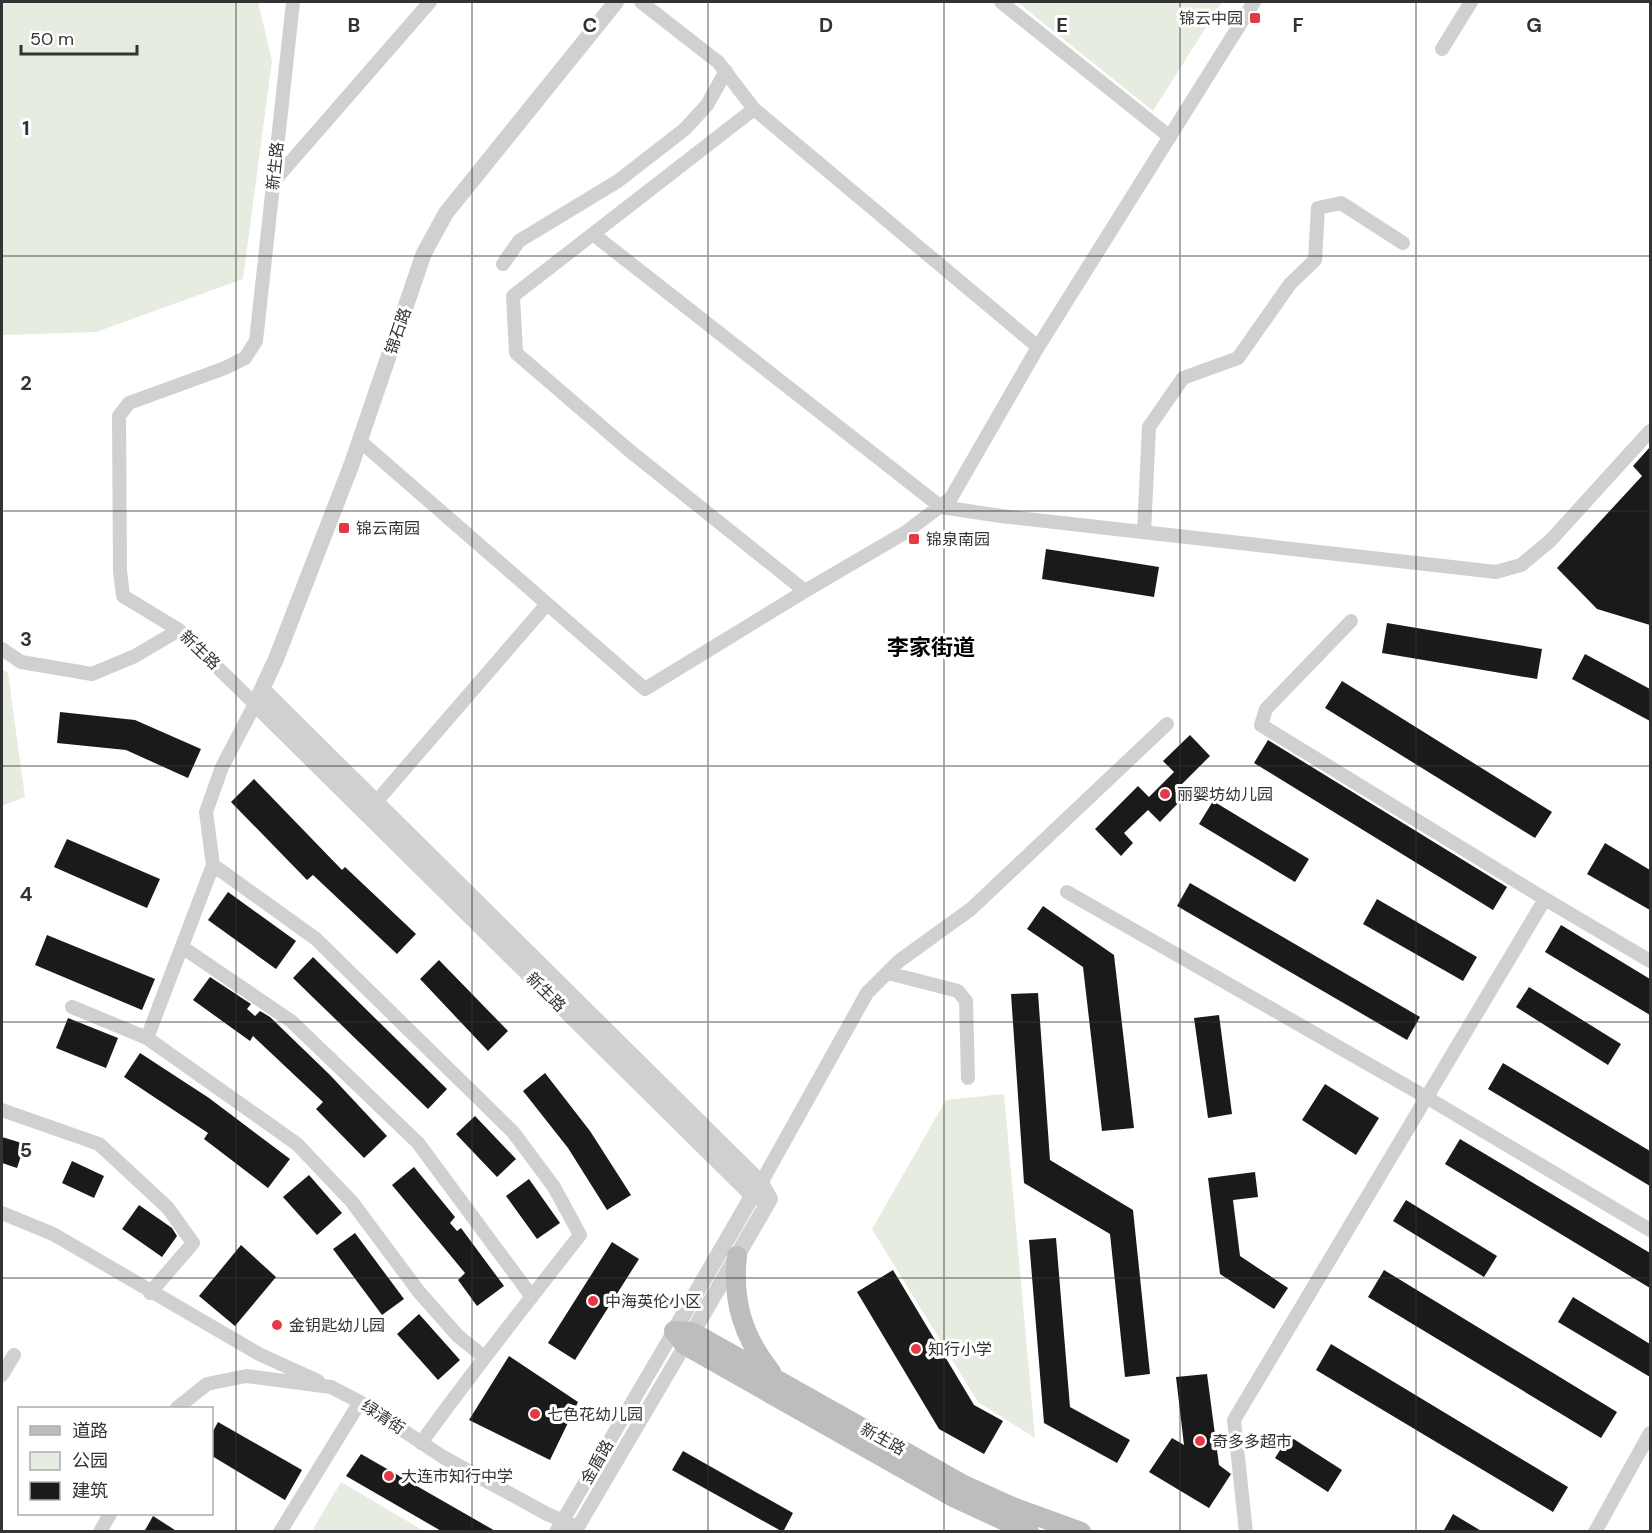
<svg xmlns="http://www.w3.org/2000/svg" width="1652" height="1533" font-family="'DM Sans','Noto Sans SC',sans-serif">
<style>
.green{fill:#e6ecdf}
.building{fill:#1a1a1a}
.lines{fill:none;stroke-linecap:round;stroke-linejoin:round}
.minor{stroke:#d0d0d0;stroke-width:14}
.tertiary{stroke:#d0d0d0;stroke-width:16}
.secondary{stroke:#bdbdbd;stroke-width:20}
.grid{fill:none;stroke:#333;stroke-width:1.5;stroke-opacity:0.55}
.poi-dot{fill:#e63946;stroke:#fff;stroke-width:2}
.labels{text-anchor:middle;dominant-baseline:central;stroke-width:6;stroke-linejoin:round;paint-order:stroke}
.poi-label{font-size:16px;fill:#333;stroke:#fff;text-anchor:start}
.street-label{font-size:16px;fill:#333;stroke:#fff}
.district-label{font-size:22px;font-weight:bold;fill:#000;stroke:#fff}
.grid-label{font-size:20px;text-anchor:middle;font-weight:bold;fill:#333;stroke:#fff;stroke-width:6;stroke-linejoin:round;paint-order:stroke}
</style>
<rect width="100%" height="100%" fill="#fff"/>
<!-- green -->
<path class="green" d="M2,2h256l14,59 -29,218 -147,53 -94,3z
M1017,2h205l-69,109z
M2,669l6,4 17,124 -23,9z
M1004,1094l31,344 -57,-36 -106,-173 74,-129z
M341,1482l83,49h-112z"/>
<!-- building -->
<path class="building" d="M1650,447v178l-53,-16 -40,-41 85,-92 -9,-10z
M1046,549l113,18 -5,30 -112,-18z
M1387,623l155,26 -5,30 -155,-26z
M1585,654l65,35v32l-78,-42z
M1342,681l210,131 -17,26 -210,-130z
M60,712l75,8 66,29 -13,29 -62,-28 -69,-7z
M1190,735l20,21 -35,35 7,8 -22,23 -12,-12 -24,23 9,10 -12,13 -26,-27 43,-43 11,11 25,-25 -11,-11z
M1268,740l239,147 -14,23 -239,-147z
M254,779l88,91 3,-3 71,67 -19,20 -84,-79 -6,5 -76,-78z
M1213,801l96,58 -14,23 -96,-58z
M67,839l93,40 -13,29 -93,-41z
M1605,843l45,27v40l-63,-36z
M1190,883l230,134 -13,23 -230,-134z
M228,892l68,49 -20,28 -68,-49z
M1377,899l100,58 -14,24 -100,-57z
M1043,906l71,49 20,173 -32,3 -19,-164 -56,-38z
M1561,925l89,54v36l-105,-63z
M47,935l108,44 -13,31 -107,-45z
M313,957l134,132 -19,20 -135,-131z
M439,960l69,71 -20,20 -68,-72z
M210,977l41,27 -4,5 8,7 5,-5 10,6 60,58 57,61 -23,22 -48,-49 7,-7 -70,-66 -3,5 -57,-41z
M1529,987l92,57 -13,21 -92,-58z
M1038,993l12,167 83,50 17,164 -25,3 -15,-143 -86,-51 -13,-189z
M1219,1015l13,99 -24,4 -14,-100z
M68,1018l50,20 -12,30 -50,-20z
M140,1053l69,45 81,61 -22,29 -64,-49 4,-6 -84,-56z
M1503,1063l147,88v35l-162,-97z
M545,1073l45,58 41,64 -24,15 -39,-62 -45,-57z
M1325,1084l54,34 -23,37 -54,-35z
M475,1116l41,43 -19,18 -41,-43z
M2,1137l23,7 -8,24 -15,-5z
M1460,1139l190,114v35l-205,-124z
M72,1161l32,15 -10,22 -32,-15z
M414,1167l41,50 -5,6 7,8 4,-3 43,58 -27,20 -19,-26 7,-7 -73,-88z
M1255,1172l3,25 -25,3 7,56 48,32 -14,21 -54,-35 -12,-96z
M309,1175l33,38 -25,22 -34,-38z
M529,1179l31,44 -23,16 -31,-43z
M1406,1200l91,56 -13,21 -91,-56z
M139,1205l33,23 5,8 -15,21 -40,-28z
M355,1233l49,66 -22,16 -49,-66z
M1056,1238l14,169 60,33 -13,23 -73,-40 -15,-183z
M612,1242l27,17 -64,101 -27,-17z
M241,1245l35,32 -41,49 -36,-30z
M893,1270l81,135 29,16 -19,33 -45,-25 -82,-137z
M1384,1270l233,142 -16,26 -233,-141z
M1573,1297l77,47v33l-92,-55z
M419,1314l41,46 -22,20 -41,-46z
M1331,1344l237,143 -15,25 -237,-142z
M509,1356l69,46 -28,58 -81,-40z
M1207,1374l12,91 12,9 -22,34 -60,-36 23,-34 12,7 -8,-68z
M218,1422l84,48 -17,30 -73,-44v-23z
M1289,1436l53,34 -14,22 -53,-34z
M683,1451l110,62 -10,19 -111,-62z
M361,1454l136,78h-54l-97,-56z
M1453,1514l30,18h-40z
M153,1516l25,16h-34z"/>
<g class="lines">
<!-- minor -->
<path class="minor" d="M293,2l-37,339 -11,17 -20,10 -96,35 -10,13 1,155 3,25 56,34 76,74 -33,63 -16,45 7,53 103,74 197,193 41,55 26,48c-54,69 -108,137 -159,208
M641,2l77,60 36,47 284,238
M1001,2l169,135
M1442,49l29,-47
M754,109l-241,187 3,57 114,98 175,140
M274,181l156,-179
M593,234l348,273 60,9 495,56 25,-7 29,-24 100,-110
M503,264l16,-23 99,-60 67,-52 22,-24 19,-34
M360,441l285,248 160,-98 101,-59 45,-34 87,-151 216,-345
M1144,532l5,-105 34,-49 55,-20 52,-74 25,-24 3,-52 23,-5 62,40
M1351,621l-85,88 -5,16 284,174 105,62
M2,649l19,13 71,12 43,-18 44,-26
M376,802l171,-198
M1067,892l359,205 224,133
M182,947l109,74 127,122 114,154
M888,973l70,18 8,10 2,77
M72,1007l75,31 150,106 55,58 67,90 39,44 26,21
M147,1038l66,-173
M2,1110l97,34 69,64 25,35 -43,50
M761,1183l106,-190 32,-32 72,-52 196,-185
M2,1213l51,21 206,120 59,27
M2,1375l12,-20
M177,1408l30,-24 39,-8 85,11 29,15 83,55 104,57 31,13
M100,1532l10,-18
M280,1532l80,-130
M556,1532l118,-201
M575,1532l110,-187
M1246,1532l-12,-112 311,-521
M1595,1532l55,-99"/>
<!-- tertiary -->
<path class="tertiary" d="M616,2l-170,211 -22,40 -73,213 -75,193 -21,45 498,492 17,3
M262,689l499,494 9,16
M674,1331l84,-145
M687,1342l83,-143"/>
<!-- secondary -->
<path class="secondary" d="M737,1256c-5,45 6,81 34,116
M674,1331l18,1 270,152 53,24 66,24
M674,1331l11,14 270,153 74,34"/>
</g>
<!-- grid -->
<path class="grid" d="M236,2v1530M472,2v1530M708,2v1530M944,2v1530M1180,2v1530M1416,2v1530M2,256h1648M2,511h1648M2,766h1648M2,1022h1648M2,1278h1648"/>
<!-- markers -->
<g class="poi-dot">
<rect x="1249" y="12" width="12" height="12" rx="3"/>
<rect x="338" y="522" width="12" height="12" rx="3"/>
<rect x="908" y="533" width="12" height="12" rx="3"/>
<circle cx="1165" cy="794" r="6"/>
<circle cx="593" cy="1301" r="6"/>
<circle cx="277" cy="1325" r="6"/>
<circle cx="916" cy="1349" r="6"/>
<circle cx="535" cy="1414" r="6"/>
<circle cx="1200" cy="1441" r="6"/>
<circle cx="389" cy="1476" r="6"/>
</g>
<g class="labels">
<!-- poi labels -->
<g class="poi-label">
<text x="1243" y="18" text-anchor="end">锦云中园</text>
<text x="356" y="528">锦云南园</text>
<text x="926" y="539">锦泉南园</text>
<text x="1177" y="794">丽婴坊幼儿园</text>
<text x="605" y="1301">中海英伦小区</text>
<text x="289" y="1325">金钥匙幼儿园</text>
<text x="928" y="1349">知行小学</text>
<text x="547" y="1414">七色花幼儿园</text>
<text x="1212" y="1441">奇多多超市</text>
<text x="401" y="1476">大连市知行中学</text>
</g>
<!-- street labels -->
<g class="street-label">
<text transform="translate(275 166) rotate(-84)">新生路</text>
<text transform="translate(398 331) rotate(-71)">锦石路</text>
<text transform="translate(200 650) rotate(44)">新生路</text>
<text transform="translate(546 992) rotate(45)">新生路</text>
<text transform="translate(383 1417) rotate(33)">绿清街</text>
<text transform="translate(883 1439) rotate(29)">新生路</text>
<text transform="translate(597 1462) rotate(-60)">金盾路</text>
</g>
<!-- district labels -->
<g class="district-label">
<text x="931" y="647">李家街道</text>
</g>
</g>
<g class="grid-label">
<text x="354" y="32">B</text>
<text x="590" y="32">C</text>
<text x="826" y="32">D</text>
<text x="1062" y="32">E</text>
<text x="1298" y="32">F</text>
<text x="1534" y="32">G</text>
<text x="26" y="135">1</text>
<text x="26" y="390">2</text>
<text x="26" y="646">3</text>
<text x="26" y="901">4</text>
<text x="26" y="1157">5</text>
</g>
<!-- border -->
<rect width="1652" height="1533" fill="none" stroke="#333333" stroke-width="6"/>
<!-- legend -->
<rect x="18" y="1407" width="195" height="108" fill="#ffffff" stroke="#adadad" stroke-width="1.5"/>
<rect x="30" y="1426" width="30" height="9" fill="#bdbdbd" stroke="#adadad" stroke-width="1.5"/>
<text x="72" y="1437" font-size="18" fill="#333333">道路</text>
<rect x="30" y="1452" width="30" height="18" fill="#e6ecdf" stroke="#adadad" stroke-width="1.5"/>
<text x="72" y="1467" font-size="18" fill="#333333">公园</text>
<rect x="30" y="1482" width="30" height="18" fill="#1a1a1a" stroke="#adadad" stroke-width="1.5"/>
<text x="72" y="1497" font-size="18" fill="#333333">建筑</text>
<!-- scale -->
<path d="M21 45v9h116v-9" fill="none" stroke="#333333" stroke-width="3"/>
<text x="30" y="45" font-size="18" fill="#333333" stroke="#ffffff" stroke-width="4.5" paint-order="stroke">50 m</text>
</svg>
